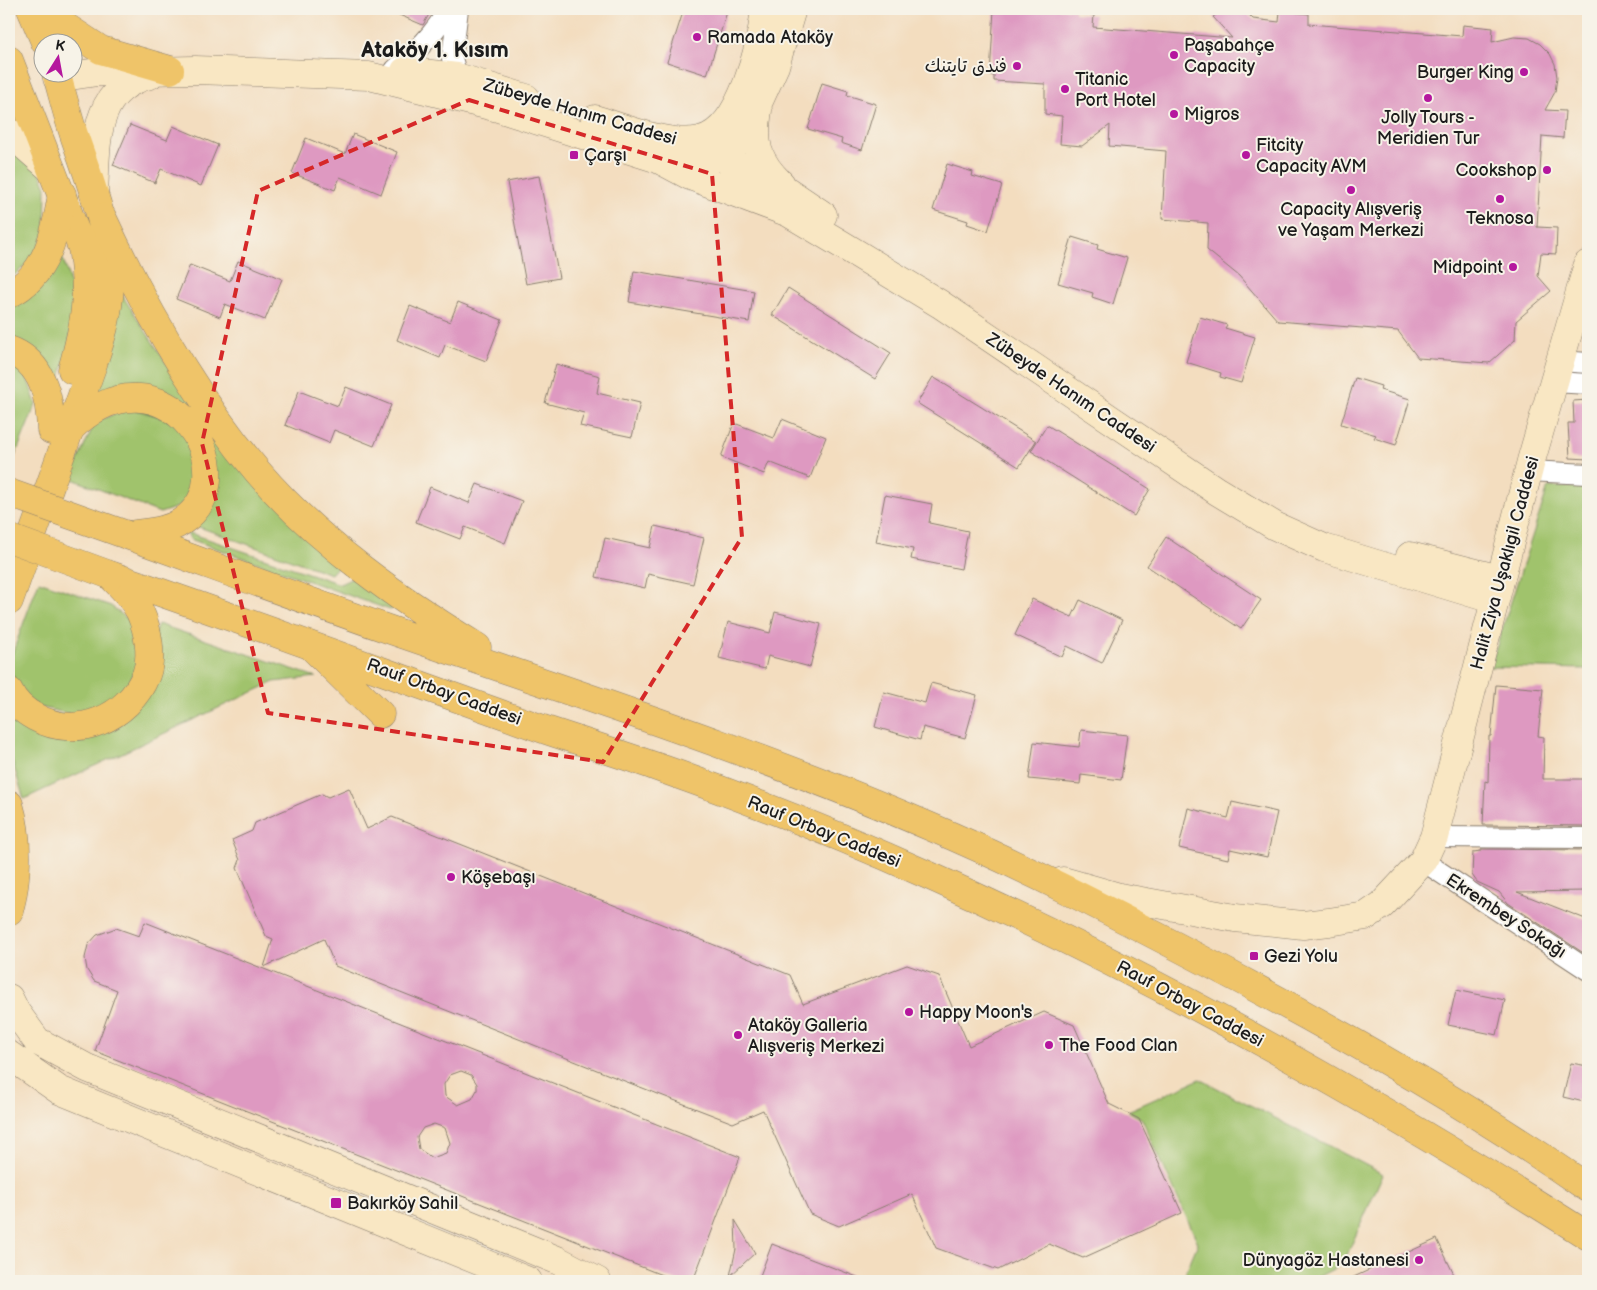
<svg xmlns="http://www.w3.org/2000/svg" width="1597" height="1290" font-family="'Balsamiq Sans','Playpen Sans Arabic',sans-serif">
<style>
.green{fill:#a0c36c;stroke:#5e7044}
.building{fill:#de99c1;fill-rule:evenodd}
.lines{fill:none;stroke-linecap:round;stroke-linejoin:round}
.street-casing{stroke:#887c6e;stroke-width:22}
.secondary-casing{stroke:#887c6e;stroke-width:29}
.primary-casing{stroke:#887c6e;stroke-width:29}
.highway-casing{stroke:#887c6e;stroke-width:29}
.street{stroke:#fff;stroke-width:20}
.secondary{stroke:#f9e7c3;stroke-width:28}
.primary{stroke:#efc469;stroke-width:28}
.highway{stroke:#efc469;stroke-width:28}
.highway-bridge-casing{stroke:#887c6e;stroke-width:29;stroke-linecap:butt}
.highway-bridge{stroke:#efc469;stroke-width:28}
.marked{fill:none;stroke:#d62828;stroke-width:4;stroke-dasharray:10 6;stroke-linejoin:round}
.poi-dot{fill:#b5179e;stroke:#f7f3e8;stroke-width:2}
.labels{text-anchor:middle;dominant-baseline:central;stroke-width:4;stroke-linejoin:round;paint-order:stroke}
.poi-label{font-size:18px;fill:#1c1c1c;stroke:#f7f3e8;text-anchor:start}
.street-label{font-size:18px;fill:#1c1c1c;stroke:#f7f3e8}
.district-label{font-size:22px;font-weight:bold;fill:#1c1c1c;stroke:#f7f3e8}
</style>
<rect width="100%" height="100%" fill="#f7f3e8"/>
<filter id="ink" filterUnits="userSpaceOnUse"><feTurbulence type="fractalNoise" baseFrequency=".02" numOctaves="2"/><feDisplacementMap in="SourceGraphic" scale="10" xChannelSelector="R" yChannelSelector="G"/><feConvolveMatrix kernelMatrix="1 2 1 2 8 2 1 2 1" color-interpolation-filters="sRGB"/></filter>
<filter id="wash" filterUnits="userSpaceOnUse"><feTurbulence type="fractalNoise" baseFrequency=".0096" numOctaves="4" result="noise"/><feDisplacementMap in="SourceGraphic" scale="20" xChannelSelector="R" yChannelSelector="G"/><feGaussianBlur stdDeviation="1.12" result="paint"/><feColorMatrix in="noise" values="0 0 0 0 0 0 0 0 0 0 0 0 0 0 0 0 0 1.4 0 .05"/><feComposite in="paint" operator="in"/></filter>
<g filter="url(#wash)">
<rect width="100%" height="100%" fill="#f3ddbf"/>
<!-- green -->
<path class="green" d="M9,138l27,25 10,24 -1,45 -11,26 -25,22z
M60,252c21,49 12,89 -4,139l-47,-54v-33z
M122,295l64,98 152,173 -7,8 -135,-48 11,-14 -5,-83 -112,-32z
M9,357l14,9 13,38 -23,57 -4,-2z
M133,406l53,22 8,50 -8,23 -8,6 -18,6 -90,-35 25,-56z
M1548,487h40v182l-98,-2z
M187,532l153,52 15,-7 39,31 -4,2 -200,-71z
M39,581l72,25 23,18 3,42 -12,26 -22,16 -23,8 -46,-10 -17,-18 -6,-17v-14z
M158,624l158,53 -42,5 -250,117 -15,-48v-46l106,20z
M1200,1079l183,95 -40,90 -33,17h-128l16,-38 -56,-124 -14,-8z"/>
<g id="blocks">
<!-- building -->
<path class="building" d="M385,9h47l-9,16z
M684,9h33l10,3 -20,63 -40,-13z
M994,9h76l5,1v3l19,2 -1,12 139,11 -19,-21 11,-8h19l10,10 26,3 1,-11 29,3v10l153,12 1,-11 30,3 -1,14 22,-5 15,1 11,6 10,10 5,10 2,13 -2,15 -10,18 20,1 -2,27 -21,-2 -5,91 20,1 -1,26 -15,-1 -3,23 13,15 -35,30 -1,19 -26,23 -71,-5 -20,-27 -120,-10 -39,-45 -32,-26 1,-27 -46,-4 4,-68 -57,-5 1,-21 -28,21 -22,-2 2,-28 -17,-2v-30l-51,-3v-5l-4,-1z
M822,83l26,8 -1,4 29,9 -14,46 -21,-7 1,-4 -34,-10z
M130,125l37,15 6,-14 45,19 -17,41 -40,-17 -6,14 -42,-18z
M353,134l44,18 -16,42 -41,-17 -5,13 -43,-17 14,-35 39,16z
M947,164l26,8 -1,4 30,9 -14,46 -21,-7 1,-3 -35,-11z
M539,176l20,102 -33,6 -19,-102z
M1072,237l26,8 -1,4 30,9 -14,46 -21,-7 1,-4 -35,-10z
M238,261l44,18 -17,41 -40,-16 -5,13 -44,-18 14,-34 40,16z
M634,271l120,20 -5,31 -120,-20z
M788,288l103,65 -16,26 -103,-64z
M458,302l44,18 -16,41 -41,-16 -5,13 -43,-18 13,-34 40,16z
M1200,317l27,8 -2,3 30,9 -14,46 -21,-6 1,-4 -35,-11z
M556,364l44,12 -3,17 43,10 -8,34 -52,-11 4,-13 -39,-10z
M933,377l103,64 -17,26 -102,-64z
M1355,378l26,8 -1,4 30,9 -14,46 -22,-7 2,-3 -35,-11z
M346,387l45,18 -17,41 -40,-16 -5,13 -44,-18 14,-34 39,15z
M1588,400v59l-18,-1 -2,-35h6l-1,-22z
M782,419l44,18 -16,41 -41,-16 -5,12 -43,-17 13,-34 40,15z
M1047,425l103,64 -16,27 -103,-65z
M477,484l45,17 -17,42 -40,-16 -5,12 -44,-17 14,-35 39,16z
M885,495l47,9 -3,19 39,8 -7,38 -50,-10 2,-10 -37,-7z
M655,526l49,12 -11,46 -45,-10 -3,14 -49,-11 9,-39 45,10z
M1166,537l95,63 -20,29 -94,-63z
M1032,599l40,18 8,-17 42,20 -20,43 -35,-17 -5,11 -47,-22z
M775,612l46,12 -11,43 -42,-11 -3,13 -46,-11 9,-36 42,11z
M931,683l46,12 -12,43 -42,-11 -3,13 -45,-13 9,-35 41,11z
M1496,685l47,4 -5,47 6,1 -1,42h45v47l-105,-1 2,-44 3,1 1,-46h2z
M1081,730l46,5 -6,45 -40,-5 -1,9 -51,-5 5,-37 45,5z
M349,788l18,41 25,-12 398,158 13,29 104,-39 32,11 30,70 75,-34 30,13 35,79 30,15 43,94 -99,45 -34,-14 -51,26 -62,-22 -24,-54 -73,32 -29,-12 -47,-104 -30,13 -111,-43 -287,-114 -11,-27 -60,28 9,-28 -7,-3 -29,-68 3,-8 -8,-20 20,-9 3,-8 67,-29 6,3z
M1232,802l45,10 -10,45 -37,-8 -2,10 -49,-11 9,-40 40,10z
M1482,849l106,1v41l-71,1 71,28v36l-80,-53 -9,-11 -22,-10 -5,-7 1,-23 8,-1z
M145,922l595,235 -47,124h-16l-582,-230 22,-61 -23,-9 -7,-11 -2,-12 3,-13 9,-10 19,-7 23,8zM461,1071l10,4 6,9v6l-5,9 -14,6 -13,-9 -1,-12 6,-9zM434,1124l11,4 5,15 -4,10 -14,5 -13,-9 -2,-12 6,-9z
M1456,990l49,10 -8,35 -49,-10z
M1571,1063l17,3v37l-25,-6z
M735,1220l20,33 -25,23 6,-27z
M1437,1239l20,42h-112z
M772,1244l93,36v1h-107z"/>
</g>
</g>
<g filter="url(#ink)">
<use href="#blocks" fill-opacity="0" stroke="#887c6e" stroke-width="1"/>
<g class="lines">
<defs>
<path id="street" d="M395,70c20,-18 41,-37 53,-61
M457,77l-5,-19 6,-49
M1560,361l28,2
M1554,382l34,2
M1529,471l59,3
M1434,837l154,1
M1423,861l165,109"/>
<path id="secondary" d="M405,71l52,6 69,21
M57,78l40,-6 98,-2 174,6 129,32 160,51 45,4 16,-7 13,-10 16,-21 27,-59 17,-57
M758,110c-5,33 -2,50 23,74
M595,119c29,9 76,28 105,21 42,-9 61,-96 65,-131
M9,132l42,37
M702,140l17,16 70,36 34,23
M658,159l32,17 99,37 52,31 99,60 277,187 58,35 49,22 171,52
M94,194c3,-49 -3,-105 56,-119
M1410,556l90,23
M1063,881l56,16 116,21 68,7 26,-3 37,-6 16,-11 41,-44 11,-24 97,-376 57,-197
M9,998l7,14 21,29 50,27 470,192 40,21
M9,1055l50,35 469,191"/>
<path id="primary" d="M31,9l14,33
M46,9l20,18 35,23 69,20
M9,60l73,188c8,48 3,76 -10,122
M9,601l84,-237c7,-22 14,-43 16,-67 5,-57 -17,-109 -35,-162 -7,-21 -12,-42 -18,-63
M9,804c10,33 9,74 0,107"/>
<path id="highway" d="M102,217c42,90 92,179 156,255 60,70 141,127 219,175
M9,294c38,-18 47,-62 53,-100
M9,350c34,12 41,48 42,80
M70,429c94,-93 183,47 111,93 -15,10 -34,10 -51,13
M127,535c86,31 172,63 258,93 184,64 368,122 546,199 92,39 180,85 268,131 134,70 265,144 389,230
M110,575c147,50 292,104 439,156 36,12 72,23 108,36 92,32 184,69 273,109 229,102 447,226 658,360
M313,648l67,66
M9,691c5,11 15,20 26,26 42,23 93,2 111,-42 7,-19 2,-45 -6,-63 -7,-14 -18,-25 -29,-36"/>
</defs>
<!-- street casing -->
<use href="#street" class="street-casing"/>
<!-- secondary casing -->
<use href="#secondary" class="secondary-casing"/>
<!-- primary casing -->
<use href="#primary" class="primary-casing"/>
<!-- highway casing -->
<use href="#highway" class="highway-casing"/>
<!-- street -->
<use href="#street" class="street"/>
<!-- secondary -->
<use href="#secondary" class="secondary"/>
<!-- primary -->
<use href="#primary" class="primary"/>
<!-- highway -->
<use href="#highway" class="highway"/>
<defs>
<path id="highway-bridge" d="M9,493l118,42
M9,538l101,37"/>
</defs>
<!-- highway-bridge casing -->
<use href="#highway-bridge" class="highway-bridge-casing"/>
<!-- highway-bridge -->
<use href="#highway-bridge" class="highway-bridge"/>
</g>
</g>
<!-- marked area -->
<path class="marked" d="M469,100l243,74 30,363 -139,225 -335,-49 -66,-270 56,-252z"/>
<!-- markers -->
<g class="poi-dot">
<circle cx="697" cy="37" r="5"/>
<circle cx="1174" cy="55" r="5"/>
<circle cx="1017" cy="66" r="5"/>
<circle cx="1524" cy="72" r="5"/>
<circle cx="1065" cy="89" r="5"/>
<circle cx="1428" cy="98" r="5"/>
<circle cx="1174" cy="114" r="5"/>
<rect x="569" y="150" width="10" height="10" rx="2.5"/>
<circle cx="1246" cy="155" r="5"/>
<circle cx="1547" cy="170" r="5"/>
<circle cx="1351" cy="190" r="5"/>
<circle cx="1500" cy="199" r="5"/>
<circle cx="1513" cy="267" r="5"/>
<circle cx="451" cy="877" r="5"/>
<rect x="1249" y="951" width="10" height="10" rx="2.5"/>
<circle cx="909" cy="1012" r="5"/>
<circle cx="738" cy="1035" r="5"/>
<circle cx="1049" cy="1045" r="5"/>
<rect x="330" y="1197" width="12" height="12" rx="2.5"/>
<circle cx="1419" cy="1260" r="5"/>
</g>
<g class="labels">
<!-- poi labels -->
<g class="poi-label">
<text x="707" y="37">Ramada Ataköy</text>
<text x="1184" y="45">Paşabahçe<tspan x="1184" dy="21">Capacity</tspan></text>
<text x="1007" y="66" text-anchor="end">فندق تايتنك</text>
<text x="1514" y="72" text-anchor="end">Burger King</text>
<text x="1075" y="79">Titanic<tspan x="1075" dy="21">Port Hotel</tspan></text>
<text x="1184" y="114">Migros</text>
<text x="1428" y="117" text-anchor="middle">Jolly Tours -<tspan x="1428" dy="21">Meridien Tur</tspan></text>
<text x="1256" y="145">Fitcity<tspan x="1256" dy="21">Capacity AVM</tspan></text>
<text x="584" y="155">Çarşı</text>
<text x="1537" y="170" text-anchor="end">Cookshop</text>
<text x="1351" y="209" text-anchor="middle">Capacity Alışveriş<tspan x="1351" dy="21">ve Yaşam Merkezi</tspan></text>
<text x="1500" y="218" text-anchor="middle">Teknosa</text>
<text x="1503" y="267" text-anchor="end">Midpoint</text>
<text x="461" y="877">Köşebaşı</text>
<text x="1264" y="956">Gezi Yolu</text>
<text x="919" y="1012">Happy Moon's</text>
<text x="748" y="1025">Ataköy Galleria<tspan x="748" dy="21">Alışveriş Merkezi</tspan></text>
<text x="1059" y="1045">The Food Clan</text>
<text x="347" y="1203">Bakırköy Sahil</text>
<text x="1409" y="1260" text-anchor="end">Dünyagöz Hastanesi</text>
</g>
<!-- street labels -->
<g class="street-label">
<text transform="translate(580 112) rotate(16)">Zübeyde Hanım Caddesi</text>
<text transform="translate(1071 393) rotate(34)">Zübeyde Hanım Caddesi</text>
<text transform="translate(1505 563) rotate(-75)">Halit Ziya Uşaklıgil Caddesi</text>
<text transform="translate(444 692) rotate(20)">Rauf Orbay Caddesi</text>
<text transform="translate(824 832) rotate(22)">Rauf Orbay Caddesi</text>
<text transform="translate(1506 916) rotate(33)">Ekrembey Sokağı</text>
<text transform="translate(1190 1004) rotate(28)">Rauf Orbay Caddesi</text>
</g>
<!-- district labels -->
<g class="district-label">
<text x="435" y="50">Ataköy 1. Kısım</text>
</g>
</g>
<!-- margin -->
<rect width="1597" height="1290" fill="none" stroke="#f7f3e8" stroke-width="30"/>
<!-- north arrow -->
<g transform="translate(58 58) rotate(11)"><circle r="24" fill="#f7f3e8" stroke="#9f9d96"/>
<path d="M0-4L9 19L0 12L-9 19Z" fill="#b5179e"/>
<text y="-8" font-size="14" font-weight="bold" text-anchor="middle" fill="#1c1c1c">K</text>
</g>
</svg>
